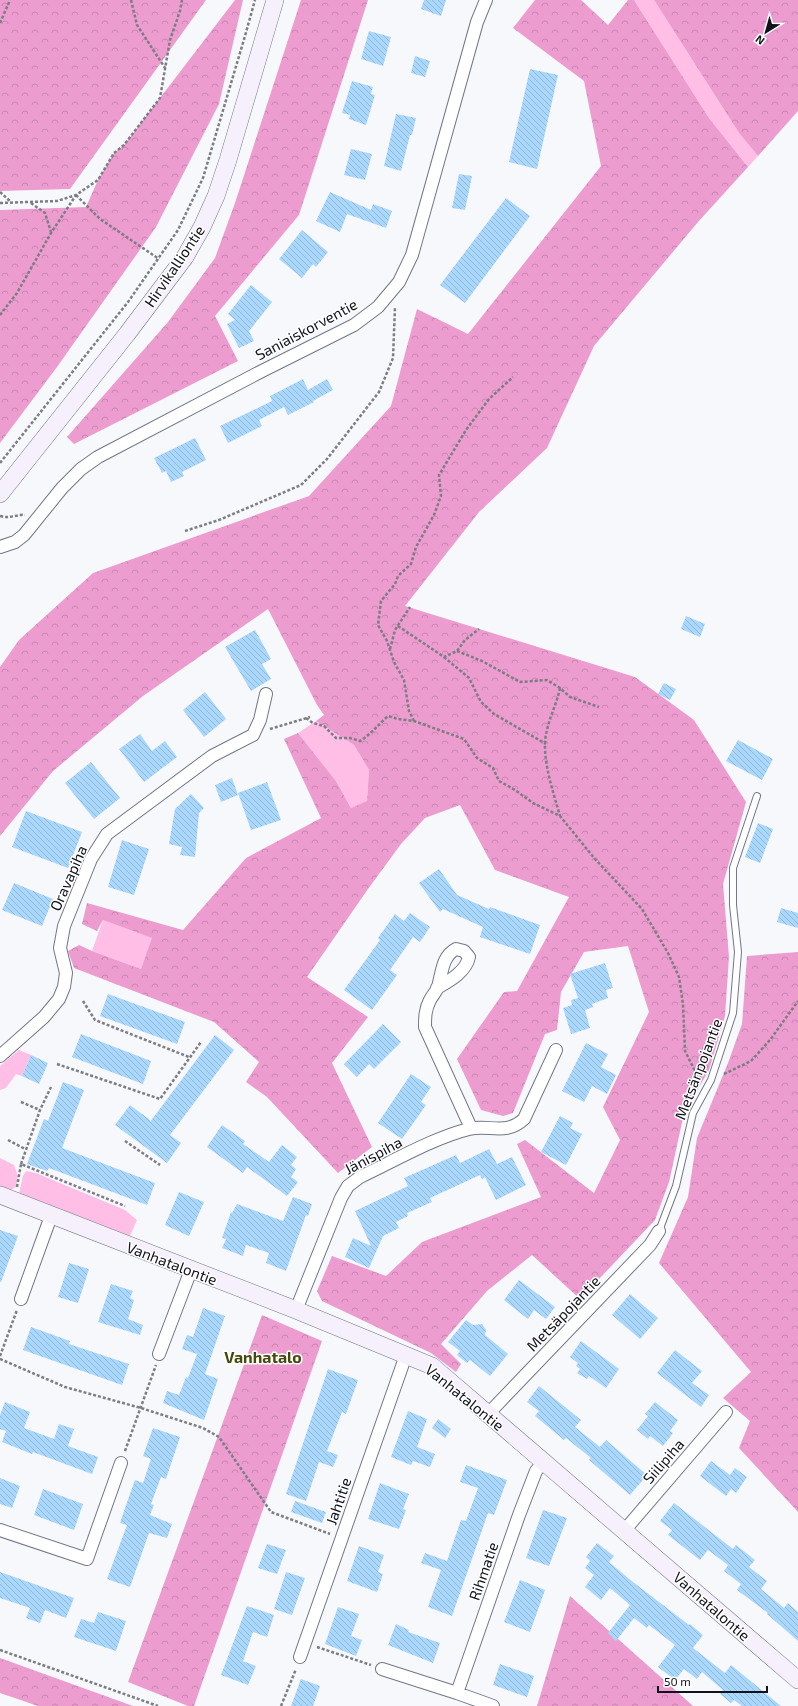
<svg xmlns="http://www.w3.org/2000/svg" width="798" height="1706" font-family="'Exo 2',sans-serif">
<style>
.green{fill:#febee6}
.forest{fill:url(#forest-crowns)}
.building{fill:url(#building-back-hatch)}
.lines{fill:none;stroke-linecap:round;stroke-linejoin:round}
.lane-casing{stroke:#737688;stroke-width:8}
.street-casing{stroke:#737688;stroke-width:14}
.secondary-casing{stroke:#737688;stroke-width:18}
.path{stroke:#7c7d83;stroke-width:2.5;stroke-dasharray:3 2;stroke-linecap:butt}
.lane{stroke:#fff;stroke-width:6}
.street{stroke:#fff;stroke-width:12}
.secondary{stroke:#f6f0fc;stroke-width:17}
.labels{text-anchor:middle;dominant-baseline:central;stroke-width:3;stroke-linejoin:round;paint-order:stroke}
.street-label{font-size:15px;fill:#11131a;stroke:#fff}
.neighbourhood-label{font-size:16px;font-weight:bold;fill:#44480a;stroke:#fff}
</style>
<defs>
<pattern id="forest-crowns" width="20" height="18" patternUnits="userSpaceOnUse"><rect width="20" height="18" fill="#ed9cd0"/><path d="M2 6a3 3 0 1 1 6 0M12 15a3 3 0 1 1 6 0" fill="none" stroke="#ca86b2"/></pattern>
<pattern id="building-back-hatch" width="6" height="6" patternUnits="userSpaceOnUse"><rect width="6" height="6" fill="#aad7fc"/><path d="M-1 5l2 2M0 0l6 6M5-1l2 2" fill="none" stroke="#91b8d7"/></pattern>
</defs>
<rect width="100%" height="100%" fill="#f7f8fc"/>
<!-- green -->
<path class="green" d="M634,0h20l85,133 19,23 -10,11 -39,-49z
M316,721l38,24 15,25 -2,32 -16,6 -15,-27 -38,-48z
M103,920l50,18 -12,31 -49,-18z
M19,1050l12,5 -9,21 -6,-2 -10,14 -6,2v-24z
M0,1158l14,7 4,11 -2,11 -5,3 -11,-4z
M26,1171l10,2 89,37 12,10 -7,16 -111,-43 4,-17z"/>
<!-- forest -->
<path class="forest" d="M0,0h206l-136,189 -70,2z
M235,0h8l-24,104 -63,123 -99,140 -57,76v-233l86,-3 12,-27 16,-27 10,-8z
M301,0h67l-69,215 -84,101 23,45 -164,83 -7,-7 101,-115 47,-64 20,-55z
M535,0h46l27,25 20,-25h6l75,118 39,49 -50,55 -104,124 -47,102 -68,64 -74,94 230,71 59,43 52,82 -23,82 6,73 -4,59 -16,54 -21,36 -5,12 -14,64 -14,38 -75,79 -48,-44 -45,36 -46,53 20,20 -5,8 -25,-19 -109,-52 -5,-10 15,-35 54,20 36,-34 119,-45 -24,-53 8,-4 69,53 26,-53 -17,-33 46,-95 -21,-66 -44,6 -23,40 -4,38 -12,4 -32,79 -10,3 -22,-6 -24,-51 47,-67 13,-1 52,-94 -74,-27 -35,-65 -35,13 -24,26 -33,45 -61,88 61,40 -36,46 40,84 -34,26 -71,-76 -21,-15 13,-20 -45,-40 -140,-54 -6,-17 11,-6 13,6 49,18 11,-31 -49,-18 -6,11 -15,-7 5,-21 96,27 63,-72 75,-40 -37,-79 14,-6 38,48 15,27 16,-7 2,-31 -15,-25 -38,-24 8,-6 -7,-10 -49,-96 -125,87 -90,75 -53,65v-169l19,-27 74,-67 216,-77 82,-90 26,-97 51,25 133,-168 -17,-85 -71,-53z
M654,0h144v111l-40,45 -19,-23z
M798,952v560l-59,-64 11,-27 -27,-23 28,-26 -92,-109 29,-66 9,-59 31,-75 14,-39 5,-68z
M262,1315l60,26 -128,365h-6l-60,-24z
M570,1596l123,110h-156z
M0,1658l133,48h-95l-38,-13z"/>
<!-- building -->
<path class="building" d="M424,0h22l-5,16 -20,-7z
M369,31l22,6 -8,29 -22,-7z
M415,56l15,5 -5,16 -14,-4z
M530,69l28,6 -21,94 -28,-7z
M352,81l21,6 -2,7 4,1 -9,30 -17,-6 1,-4 -8,-2z
M396,114l20,4 -4,17h-2l-9,36 -17,-5z
M351,149l21,5 -7,26 -21,-5z
M459,174l13,2 -7,34 -13,-2z
M330,192l41,18 2,-6 19,7 -6,17 -39,-14 -7,18 -24,-11z
M506,198l24,18 -65,87 -25,-18z
M302,230l26,22 -12,15 -3,-3 -11,14 -23,-19z
M251,285l21,17 -23,29 5,10 -15,7 -12,-24 8,-4 -7,-6z
M303,379l5,11 19,-11 6,11 -20,11 1,1 -26,13 -4,-8 -25,13 3,6 -34,17 -8,-17 52,-25 -2,-5z
M195,438l11,22 -24,12 2,4 -13,6 -5,-11 -4,2 -8,-15z
M686,616l19,8 -5,13 -19,-8z
M255,630l16,29 -9,5 9,15 -20,12 -26,-44z
M664,683l12,6 -6,11 -12,-6z
M205,692l21,27 -22,18 -21,-27z
M140,734l12,17 13,-10 12,16 -33,25 -25,-33z
M738,740l35,19 -11,21 -36,-19z
M91,762l29,36 -26,21 -29,-36z
M232,778l6,17 -17,7 -6,-17z
M267,782l14,38 -30,10 -13,-37z
M191,794l13,14 -5,5 -4,44 -15,-2 2,-8 -13,-3 6,-35z
M26,811l56,21 -14,36 -56,-21z
M758,823l15,6 -13,34 -15,-6z
M122,840l27,9 -15,46 -26,-8z
M439,869l18,26 32,14 1,-2 50,18 -10,29 -50,-17 3,-10 -40,-18 -3,3 -21,-29z
M14,883l39,16 -11,27 -40,-16z
M781,908l17,5v15l-21,-6z
M410,913l20,14 -10,15 -7,-5 -23,33 7,5 -25,35 -28,-20 36,-50 -2,-2 17,-24 9,7z
M605,963l8,25 -7,2 2,8 -16,6 1,3 -8,3 5,18 -19,6 -8,-26 9,-3 -1,-5 7,-2 -8,-24z
M108,994l77,28 -8,22 -77,-28z
M383,1024l18,18 -27,27 -5,-5 -12,13 -13,-13z
M81,1034l70,27 -8,23 -71,-27z
M215,1035l19,15 -64,85 11,8 -14,20 -52,-38 15,-20 20,15v2z
M586,1043l22,11 -7,13 15,8 -9,19 -15,-8 -8,16 -22,-11z
M31,1055l17,8 -9,21 -17,-8z
M411,1074l20,13 -10,15 5,3 -24,34 -24,-16z
M63,1082l21,8 -22,58 93,35 -8,22 -98,-37 -2,3 -20,-7 17,-45 4,2z
M560,1116l13,7 -3,5 12,6 -16,31 -25,-13z
M222,1125l23,16 -2,3 26,18 13,-17 15,12 -6,8 5,4 -5,8 7,5 -11,14 -40,-29 -4,6 -36,-26z
M489,1149l8,15 15,-7 14,28 -30,15 -11,-23 -3,2 -2,-4 -50,23 2,4 -25,11 1,3 -12,6 3,6 -16,8 -14,32 -24,-11 8,-19 18,8 -16,-35 53,-25 -4,-8 52,-23 4,8z
M179,1192l25,10 -15,34 -24,-11z
M293,1197l19,7 -4,12 -2,-1 -20,56 -20,-8 3,-10 -23,-8 -3,11 -21,-8 4,-9 -4,-1 9,-26 1,1 5,-9 46,17z
M0,1230l18,6 -17,46h-1z
M69,1263l20,6 -11,34 -20,-6z
M519,1280l36,27 -9,12 -12,-9 -6,9 -24,-19z
M111,1284l22,7 -3,7 4,2 -6,19 15,6 -3,10 -42,-13z
M630,1294l28,24 -18,21 -28,-24z
M203,1308l22,8 -20,58 13,5 -14,41 -41,-17 4,-12 12,4 7,-18 2,1 9,-24 -15,-5 5,-14 6,2z
M466,1320l7,5 9,-1 4,6 -1,5 23,19 -18,22 -20,-16 -3,3 -10,-8 3,-4 -12,-9z
M31,1327l39,14 -1,3 60,20 -7,21 -99,-35z
M581,1341l38,28 -13,19 -17,-12 -2,3 -10,-6 3,-4 -4,-3 2,-3 -8,-6z
M675,1350l27,21 -10,12 17,12 -8,12 -44,-34z
M328,1369l30,11 -12,34 -4,-2 -15,39 11,4 -5,12 -14,-5 -13,39 -20,-7z
M539,1386l42,34 -6,7 25,20 6,-7 41,35 -17,20 -41,-35 2,-2 -25,-20 -2,2 -29,-24 4,-5 -12,-9z
M5,1402l25,10 -6,16 30,11 5,-15 15,5 -6,17 30,11 -6,17 -59,-22 -1,2 -30,-12 4,-11 -6,-2v-14z
M655,1402l23,18 -8,11 3,2 -10,13 -13,-10 -2,3 -11,-9 11,-14 -3,-2z
M408,1411l19,8 -10,28 18,7 -5,13 -17,-6 -2,4 -20,-8z
M438,1419l13,10 -6,9 -13,-10z
M153,1428l27,9 -14,42 -5,-2 -10,27 3,1 -4,10 22,9 -5,14 -18,-5 -19,54 -23,-8 20,-54 -7,-2 6,-18 9,-25 8,3 8,-24 -8,-3z
M711,1461l19,14 5,-7 12,9 -11,16 -5,-4 -5,7 -26,-20z
M466,1465l41,15 -13,35 -6,-2 -36,103 -24,-9 13,-37 -20,-7 4,-10 22,8 14,-41 5,1 12,-33 -18,-6z
M0,1478l20,8 -8,22 -12,-4z
M380,1483l29,11 -6,15 3,1 -7,19 -31,-10z
M43,1489l40,15 -9,26 -40,-15z
M295,1501l31,11 -4,11 -31,-11z
M674,1503l59,46 3,-4 19,15 -6,7 18,14 -6,8 23,19 4,-5 10,9v29l-31,-27 1,-1 -31,-23 4,-6 -17,-13 4,-6 -20,-15 -8,10 -32,-25 4,-5 -12,-9z
M543,1510l24,8 -18,48 -23,-8z
M597,1543l17,13 -5,6 24,20 56,43 1,-1 13,11 -10,13 32,25 6,-8 50,41h-39l-8,-6 -3,3 -11,-9 3,-4 -21,-18 -5,7 -13,-10 -9,11 -17,-13 17,-22 -26,-20 -2,3 -13,-10 -18,23 -8,-8 22,-28 -20,-17 -9,12 -16,-13 9,-12 -9,-7 5,-7 -4,-4z
M267,1544l19,6 -9,24 -19,-6z
M359,1546l25,9 -6,17 5,2 -6,18 -30,-11z
M0,1572l74,26 -8,20 -21,-8 -5,13 -14,-5 4,-10 -30,-10z
M286,1572l19,6 -13,37 -18,-6z
M520,1580l25,10 -15,42 -26,-10z
M247,1606l27,9 -7,22 -14,-5 -10,29 13,5 -8,19 -27,-10z
M338,1607l21,7 -8,22 11,4 -6,16 -31,-12z
M98,1612l28,9 -10,30 -42,-14 7,-18 13,4z
M396,1624l13,6 -1,2 32,11 -7,20 -45,-18z
M500,1664l34,12 -7,21 -34,-12z
M301,1679l19,7 -7,20h-22z"/>
<g class="lines">
<defs>
<path id="lane" d="M659,1231l17,-45 17,-73 18,-33 22,-67 5,-61 -5,-47v-37l24,-72"/>
<path id="street" d="M0,547l15,-5 9,-7 38,-47 19,-19 17,-12 164,-86 92,-46 24,-18 21,-25 13,-27 65,-233 9,-22
M437,988c12,-7 29,-16 32,-31l-5,-6 -8,-2c-14,7 -14,24 -18,38 -2,5 -6,9 -8,13 -5,9 -5,18 -5,27l46,101
M0,1056l44,-39 15,-18 5,-12 2,-14 -6,-25 4,-22 27,-67 16,-25 105,-78 41,-21 7,-15 6,-26
M21,1299l30,-83
M296,1310l45,-112 7,-12 12,-9c34,-16 73,-39 109,-48 20,-5 37,7 55,-10l32,-69
M159,1354l32,-84
M488,1414l162,-169 9,-14
M0,1530l87,29 34,-96
M624,1531l102,-119
M300,1657l106,-302
M382,1669l75,24 62,-178 17,-44 8,-10
M457,1693l36,13"/>
<path id="secondary" d="M0,494l127,-160 58,-77 17,-30 14,-31 12,-36 47,-160
M0,1195l296,115 136,56 366,314"/>
</defs>
<!-- lane casing -->
<use href="#lane" class="lane-casing"/>
<!-- street casing -->
<use href="#street" class="street-casing"/>
<!-- secondary casing -->
<use href="#secondary" class="secondary-casing"/>
<!-- path -->
<path class="path" d="M131,0l6,25 28,43
M0,23l10,-23
M0,192l11,10
M76,195l24,24 59,40
M0,203l57,-2 19,-6 22,-15 16,-27 10,-8 36,-47 10,-58 10,-29 2,-11
M31,203l14,10 6,19
M0,315l17,-22 34,-60 25,-38
M0,463l128,-161 50,-72 25,-52 42,-142 10,-36
M0,516c11,3 17,-2 25,-1
M185,531l34,-11 82,-35 26,-26 52,-67 14,-34 2,-51
M398,626l46,31 13,-6 8,-11 14,-11
M390,649l5,-19 15,-23
M457,651l25,10 38,21 27,-2 13,8 10,9 29,10
M444,657l25,21 12,24 13,12 52,30
M560,688c-3,15 -10,28 -13,42 -7,25 6,61 13,86
M306,718l7,5 11,3 12,12h14l10,3c11,-7 18,-16 28,-25l10,3 16,2 50,18 13,19 16,10 6,13 16,9 18,13 27,13 35,43 47,50 26,44 11,24 4,27 2,47 9,18 8,8
M414,721l-5,-10 -5,-31 -10,-18 -7,-21 -9,-16 3,-24 14,-17 3,-8 13,-12 5,-17 18,-32 7,-19 -2,-21 27,-45 23,-31 24,-22
M270,729l40,-12
M83,1001l12,19 94,37
M57,1064l103,35 41,-57
M724,1074l27,-13 19,-21 28,-39
M21,1102l19,8
M8,1140l17,9
M125,1141l35,24
M21,1164l19,-54 11,-23
M17,1187l4,-23 104,42
M0,1356l17,-46
M0,1359l65,28 76,21 62,20 16,9 52,75 59,22
M125,1451l31,-86
M317,1647l54,18
M0,1650l158,56
M281,1706l15,-37"/>
<!-- lane -->
<use href="#lane" class="lane"/>
<!-- street -->
<use href="#street" class="street"/>
<!-- secondary -->
<use href="#secondary" class="secondary"/>
</g>
<g class="labels">
<!-- street labels -->
<g class="street-label">
<text transform="translate(174 266) rotate(-56)">Hirvikalliontie</text>
<text transform="translate(306 329) rotate(-28)">Saniaiskorventie</text>
<text transform="translate(68 878) rotate(-66)">Oravapiha</text>
<text transform="translate(698 1069) rotate(-69)">Metsänpojantie</text>
<text transform="translate(373 1155) rotate(-28)">Jänispiha</text>
<text transform="translate(172 1263) rotate(21)">Vanhatalontie</text>
<text transform="translate(563 1313) rotate(-46)">Metsäpojantie</text>
<text transform="translate(465 1397) rotate(39)">Vanhatalontie</text>
<text transform="translate(663 1461) rotate(-49)">Siilipiha</text>
<text transform="translate(338 1501) rotate(-71)">Jahtitie</text>
<text transform="translate(483 1571) rotate(-71)">Rihmatie</text>
<text transform="translate(712 1606) rotate(41)">Vanhatalontie</text>
</g>
<!-- neighbourhood labels -->
<g class="neighbourhood-label">
<text x="263" y="1356">Vanhatalo</text>
</g>
</g>
<!-- north arrow -->
<g transform="translate(766 32) rotate(217)" stroke="#ffffff" stroke-width="3" paint-order="stroke">
<path d="M0-3L7 15L0 10L-7 15Z" fill="#11131a"/>
<text y="-6" font-size="11" font-weight="bold" text-anchor="middle" fill="#11131a">N</text>
</g>
<!-- scale -->
<path d="M658 1686v6h109v-6" fill="none" stroke="#11131a" stroke-width="2"/>
<text x="664" y="1686" font-size="12" fill="#11131a" stroke="#ffffff" stroke-width="3" paint-order="stroke">50 m</text>
</svg>
